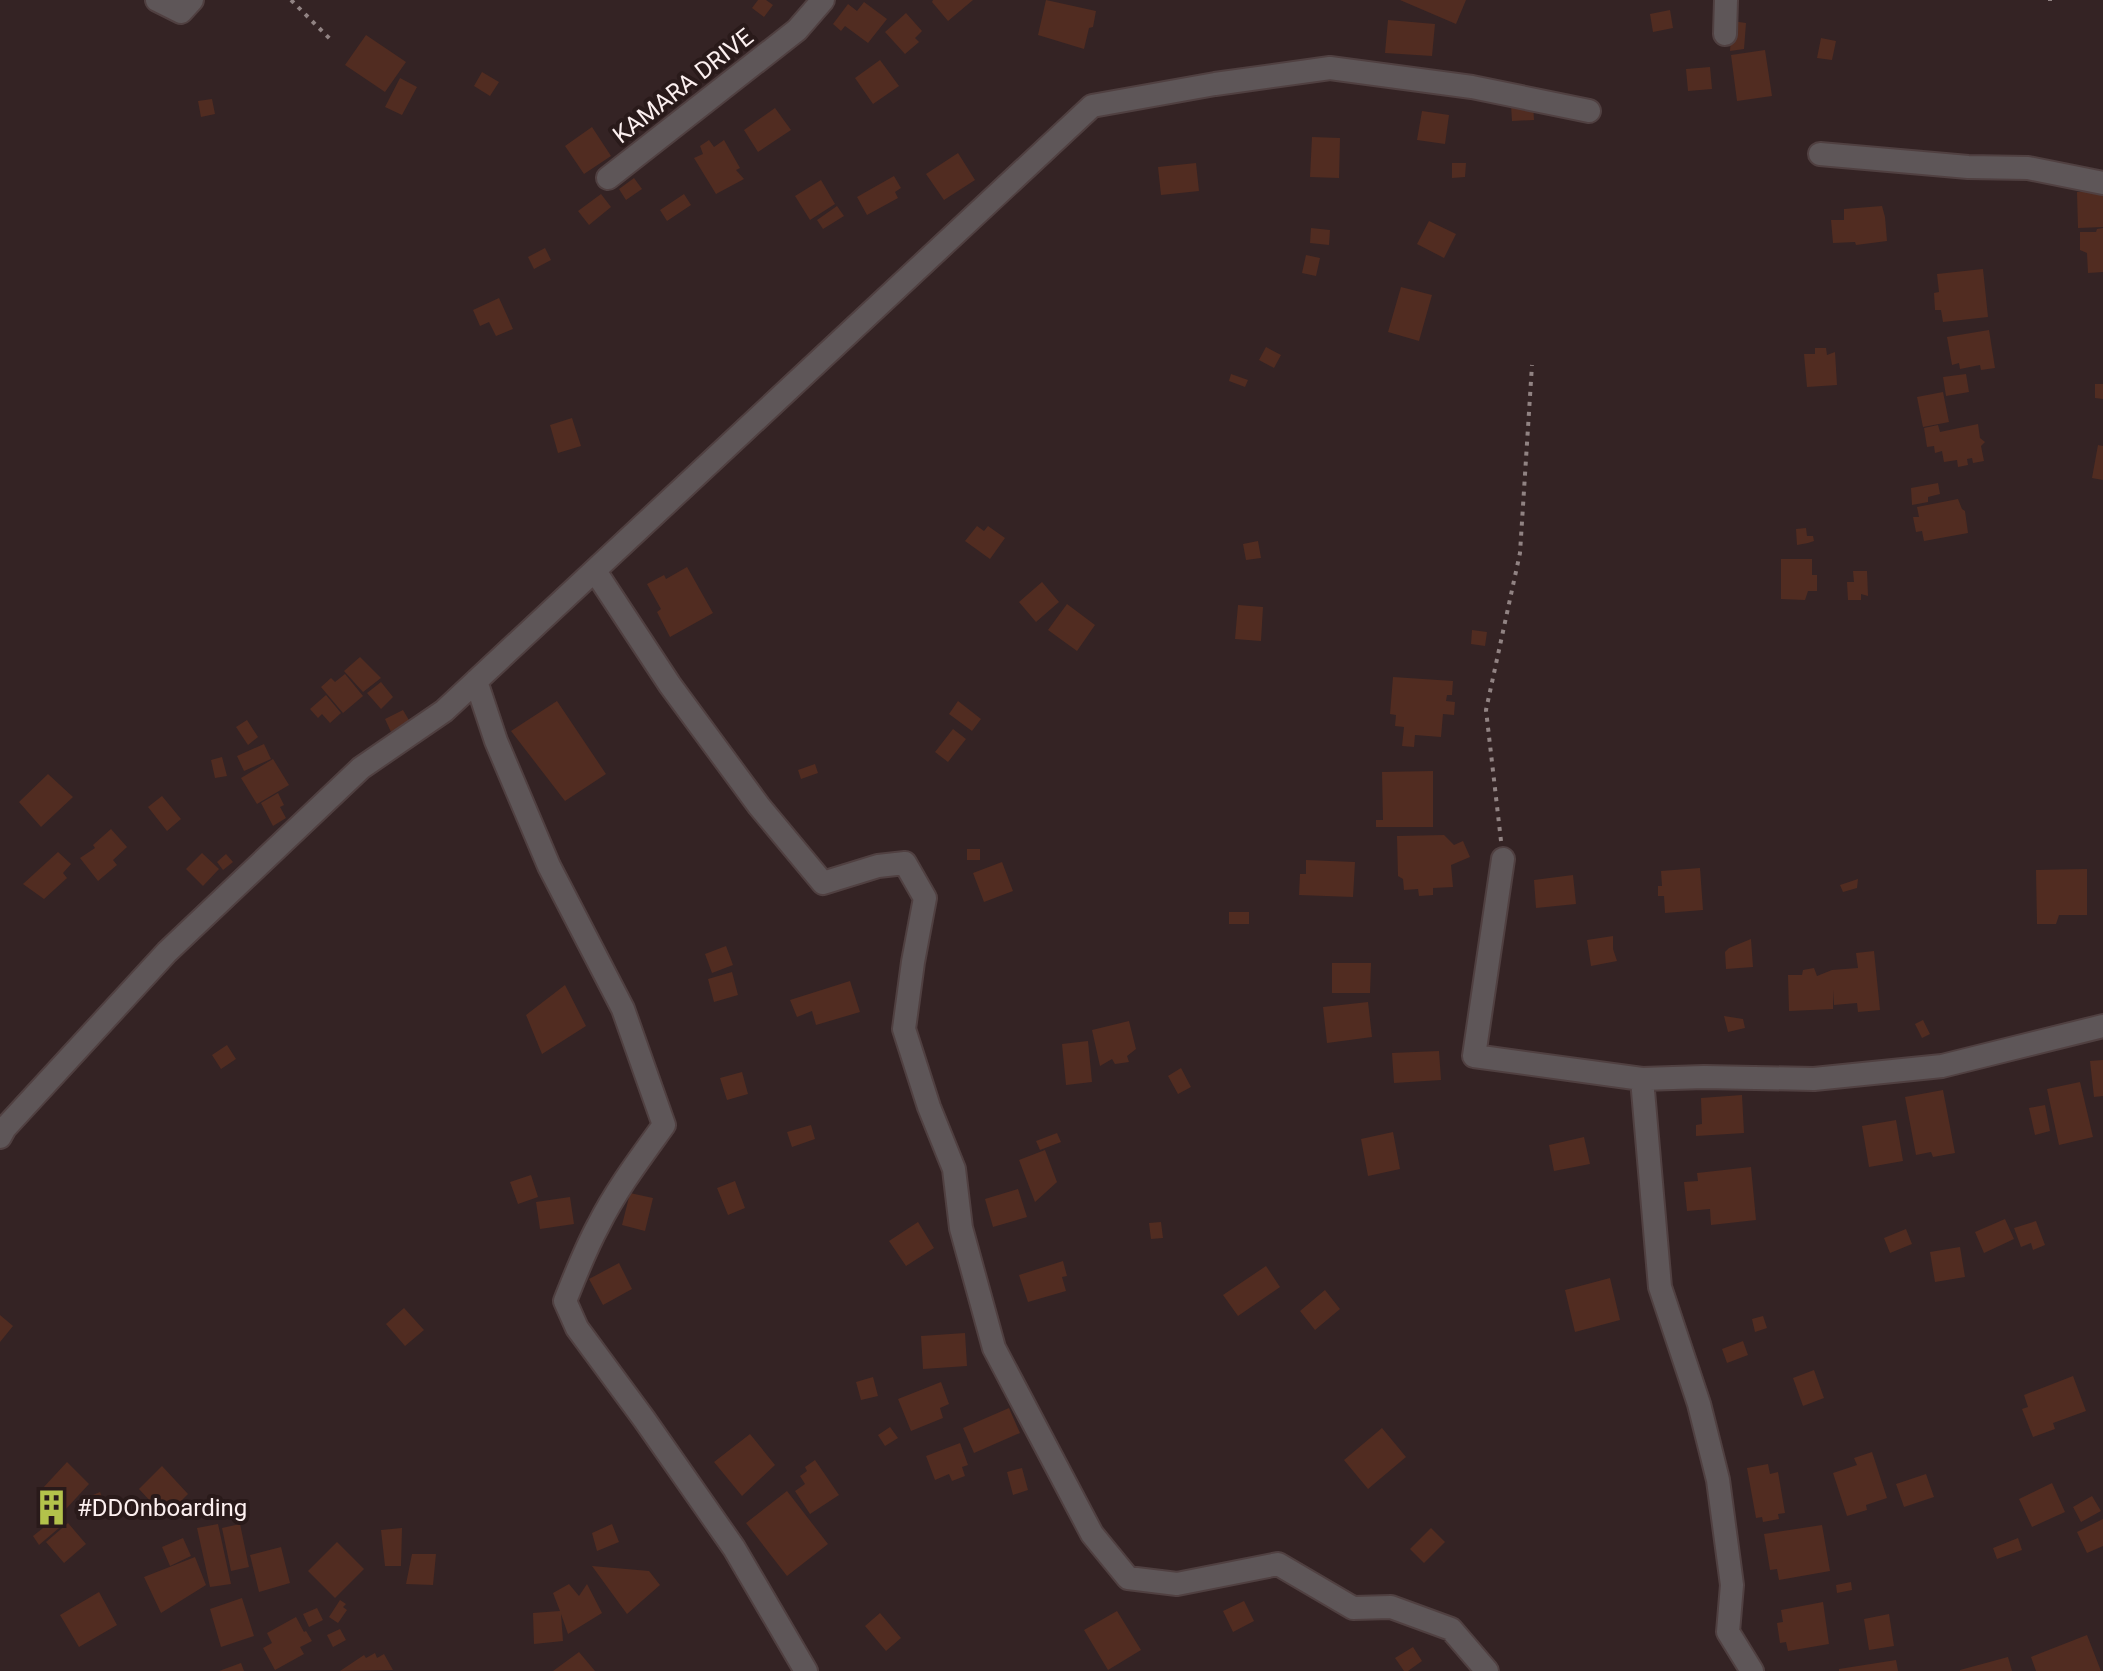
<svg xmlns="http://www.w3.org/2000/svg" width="2103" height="1671" font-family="Roboto,sans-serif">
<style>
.building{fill:#512c21}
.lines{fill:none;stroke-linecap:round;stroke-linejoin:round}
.street-casing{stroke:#504041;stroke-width:26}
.path{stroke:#918383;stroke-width:4;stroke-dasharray:4 6;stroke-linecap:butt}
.street{stroke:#5e5658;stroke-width:22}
.labels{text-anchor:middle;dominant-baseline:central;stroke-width:8;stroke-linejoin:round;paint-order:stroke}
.street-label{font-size:24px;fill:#fcf0f0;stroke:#291a1a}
.poi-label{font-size:24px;fill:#fcf0f0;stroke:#291a1a;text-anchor:start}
</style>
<rect width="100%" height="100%" fill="#342324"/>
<!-- building -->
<path class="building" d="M758,0h8l7,5 -9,12 -12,-9z
M933,0h40l-25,21 -16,-19z
M1046,0l50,11 -3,16 -4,1 -5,21 -46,-14z
M1400,0h66l-10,24z
M864,2l23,17 -19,24 -23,-17 -4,5 -8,-7 15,-20 9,7z
M1670,10l3,18 -20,4 -3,-18z
M906,13l16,18 -7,7 4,4 -14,12 -20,-22z
M1388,20l47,4 -3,32 -47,-3z
M1732,21l14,2 -2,26 -14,2z
M366,35l40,27 -21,30 -40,-27z
M1821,38l15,3 -4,19 -15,-2z
M1765,50l7,46 -35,5 -6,-46z
M880,60l19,26 -26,18 -18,-26z
M1710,67l2,22 -24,2 -2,-22z
M482,72l17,10 -9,14 -16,-10z
M400,78l17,9 -15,28 -17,-8z
M212,99l3,15 -14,3 -3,-16z
M1533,104l1,16 -22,1 -1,-16z
M775,108l16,22 -33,22 -14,-22z
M1422,111l27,4 -4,29 -28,-4z
M592,127l19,29 -27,18 -19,-28z
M1312,137l28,1 -1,40 -29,-1z
M709,140l5,7 10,-7 16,28 -4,2 8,9 -28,15 -22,-36 9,-4 -3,-8z
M958,153l17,27 -31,20 -18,-26z
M1196,163l3,28 -38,4 -3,-28z
M1452,163h14l-1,14 -13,1z
M894,176l7,12 -6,4 3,6 -31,17 -10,-18z
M634,178l8,11 -16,11 -7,-11z
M821,180l14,24 -25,16 -15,-24z
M2103,191v36l-25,1 -1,-36z
M601,194l10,13 -22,18 -11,-14z
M684,194l7,11 -24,16 -7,-11z
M837,206l7,10 -21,13 -6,-9z
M1882,206l3,11 2,24 -31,4 -1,-3 -22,1 -2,-23h13v-11z
M1429,221l27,13 -12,24 -27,-14z
M1311,228l19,2 -1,15 -19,-2z
M2103,228v44l-15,1 -1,-20 -7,-3v-18h16l1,-3z
M545,248l6,12 -17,9 -6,-12z
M1306,255l14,3 -4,18 -14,-3z
M1983,269l5,48 -45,5 -2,-12h-6l-1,-17 5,-1 -2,-18z
M1401,287l31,8 -13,46 -31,-9z
M499,298l14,31 -17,7 -7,-14 -9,4 -7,-16z
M1989,330l6,38 -14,2 -1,-5 -20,4 -1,-6 -7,2 -5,-28z
M1266,347l15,8 -7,13 -15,-8z
M1815,348h11l1,7 8,-3 2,33 -30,2 -3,-33h11z
M1231,374l17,6 -3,7 -16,-6z
M1966,374l3,18 -23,4 -3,-19z
M2095,384h8v15l-8,-1z
M1943,392l6,30 -26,5 -6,-30z
M572,418l9,28 -23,7 -8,-28z
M1978,424l2,14 5,4 -4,4 3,15 -11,2 -1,-5 -5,1 1,6 -10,2 -1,-7 -13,2 -2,-11 -7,2 -1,-7 -7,1 -3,-19 14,-3 2,7z
M2098,445l5,1v34l-11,-2z
M1938,483l2,11 -12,3v5l-16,3 -1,-17z
M1958,499l4,10 3,2 3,22 -44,8 -2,-10 -6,1 -3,-15h6l-2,-10z
M977,526l7,5 4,-5 17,12 -15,21 -25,-18z
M1806,528l1,8h6l1,5 -6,2 -11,2 -1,-16z
M1258,541l3,17 -15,2 -3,-16z
M1781,559h31v16h5v16h-9l-3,9 -24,-1z
M687,567l26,46 -43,24 -13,-25 4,-3 -14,-25 17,-9 2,4z
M1853,571h14l1,25 -7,-2v6h-13l-1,-18h7z
M1042,582l17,20 -23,20 -17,-20z
M1067,604l28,21 -18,26 -29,-21z
M1238,605l25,2 -2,34 -26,-2z
M1472,630l15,2 -2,14 -14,-2z
M360,657l21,21 -18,14 -19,-21z
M345,674l18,22 -20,17 -22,-26 10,-9 4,4z
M1393,677l60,4 -1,14h-5l-1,6 9,1 -1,13 -11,-1 -2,23 -26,-2 -1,12 -12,-1 2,-19 -9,-1 1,-11 -6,-1z
M381,682l12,15 -12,12 -14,-16z
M326,695l15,18 -11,10 -8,-9 -4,4 -8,-9z
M557,701l49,73 -41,27 -54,-70z
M958,701l23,18 -9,12 -23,-17z
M403,710l7,12 -19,10 -6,-13z
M247,720l11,17 -10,8 -12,-18z
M953,729l13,10 -18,23 -13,-10z
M264,744l7,15 -27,12 -7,-15z
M222,757l5,19 -12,2 -4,-18z
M273,759l16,26 -32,19 -16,-26z
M815,764l3,9 -17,6 -3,-9z
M1433,771v56h-57v-7h7l-1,-48z
M48,774l25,23 -32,30 -22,-25z
M278,793l6,12 -4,2 6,11 -13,8 -12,-23z
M162,796l19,23 -14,12 -19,-24z
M111,829l16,18 -14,13 4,5 -19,16 -18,-23 15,-10 -2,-3z
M1444,835l10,10 9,-4 7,16 -19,8 2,22 -20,1v7l-14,1 -1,-7 -14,1 -1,-11 -5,-3 -1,-40z
M967,849h13v11h-13z
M58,852l13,12 -8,9 4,5 -23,21 -21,-15z
M202,853l17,16 -16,17 -17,-17z
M226,854l7,8 -10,8 -6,-8z
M1306,860l49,2 -2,35 -54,-2 1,-21h6z
M1002,862l11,29 -29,11 -11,-29z
M1700,868l3,42 -38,3 -1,-17h-6v-10h4l-1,-15z
M2087,869v46h-28l-3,9h-19l-1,-54z
M1573,875l3,29 -40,4 -2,-28z
M1858,879l-1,9 -14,4 -3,-7z
M1229,912h20v12h-20z
M1613,936v13l4,12 -26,5 -4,-26z
M1751,939l2,28 -27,2 -1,-17 4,-4z
M726,946l7,19 -21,8 -7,-19z
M1874,951l6,59 -22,2 -1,-9 -23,2 -1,-15v19l-44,2 -1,-36h14l1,-5 11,-2 3,8 15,-6 26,-2 -2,-15z
M1332,963h39l-1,30h-38z
M732,972l6,23 -24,7 -6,-23z
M850,981l10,31 -44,13 -4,-14 -15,6 -7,-17z
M565,985l21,41 -44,28 -16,-39z
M1368,1002l4,35 -45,6 -4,-36z
M1724,1016l19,3 2,9 -17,4z
M1923,1020l7,14 -8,4 -7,-14z
M1129,1021l7,28 -9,7 2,6 -14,2 -3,-5 -12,7 -8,-36z
M1088,1041l4,41 -26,3 -4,-41z
M227,1045l9,14 -15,10 -9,-14z
M1439,1051l2,29 -47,3 -2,-30z
M2103,1060v36l-9,1 -4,-36z
M1181,1068l10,19 -13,7 -10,-18z
M742,1072l6,22 -21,6 -7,-22z
M2080,1082l13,55 -34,8 -12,-56z
M1943,1090l12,63 -22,4 -2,-5 -15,3 -11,-58z
M1742,1095l2,38 -48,3v-11l6,-1 -1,-26z
M2045,1105l5,26 -15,4 -6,-27z
M1896,1120l7,41 -34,6 -7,-41z
M811,1125l4,14 -23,8 -5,-15z
M1393,1132l7,37 -32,7 -7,-37z
M1057,1133l4,9 -21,8 -4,-9z
M1584,1137l6,27 -36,7 -5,-26z
M1045,1150l12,32 -22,20 -16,-42z
M1751,1167l5,53 -45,5 -1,-16 -23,2 -3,-29 14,-1 -1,-8z
M531,1175l7,22 -20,7 -8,-22z
M735,1181l10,27 -17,7 -11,-27z
M1018,1189l9,28 -34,10 -8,-28z
M630,1193l23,5 -8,33 -23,-6z
M570,1197l4,27 -34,5 -4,-27z
M2005,1219l9,20 -30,14 -9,-21z
M2036,1221l9,24 -12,5 -2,-7 -10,4 -7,-19z
M918,1222l16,26 -28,18 -17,-25z
M1161,1222l2,16 -12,1 -2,-16z
M1906,1229l6,15 -22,9 -6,-15z
M1960,1247l5,30 -30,5 -5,-30z
M1063,1261l4,15 -5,1 4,14 -38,11 -9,-27z
M619,1263l13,26 -29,16 -14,-26z
M1266,1266l14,21 -42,29 -15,-21z
M1610,1278l10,42 -45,12 -10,-42z
M1325,1290l15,19 -25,21 -15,-19z
M404,1308l20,22 -19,16 -19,-22z
M0,1315l13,11 -13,16z
M1763,1316l4,12 -12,4 -3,-13z
M965,1333l2,33 -44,3 -2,-33z
M1743,1341l5,14 -21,8 -5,-14z
M1814,1370l10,28 -21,8 -10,-28z
M2073,1376l13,35 -33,12 2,6 -22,8 -11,-28 6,-2 -4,-12z
M873,1377l5,19 -17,4 -5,-18z
M941,1382l8,22 -9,4 3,10 -32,13 -13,-32z
M1009,1408l11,25 -46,20 -11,-25z
M890,1427l8,11 -13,8 -7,-11z
M1382,1428l24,29 -38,32 -24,-29z
M750,1434l25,31 -33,31 -28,-34z
M960,1443l8,22 -6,2 3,9 -13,5 -3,-7 -14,6 -9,-24z
M1872,1452l15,46 -21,7 1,5 -20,6 -14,-43 24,-8 -3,-7z
M815,1460l24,35 -29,19 -15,-23 10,-7 -5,-8 7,-5 -2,-4z
M67,1462l22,22 -24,26 -2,-1 -13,8 -12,-11 11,-10 -7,-7z
M1768,1464l2,10 8,-2 7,41 -7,1 1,5 -16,3 -1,-5 -6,1 -9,-50z
M162,1466l26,28 -23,23 -26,-28z
M1022,1468l6,22 -15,5 -6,-23z
M1926,1474l8,23 -30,10 -8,-23z
M2052,1483l13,29 -33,15 -13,-28z
M787,1491l41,53 -41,32 -41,-53z
M100,1492l8,19 -21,9 -8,-19z
M2092,1496l9,15 -20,11 -8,-15z
M2103,1519v27l-16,7 -10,-21z
M53,1520l6,8 -20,17 -6,-9z
M68,1523l18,21 -22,19 -18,-21z
M218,1524l13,60 -21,3 -13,-59z
M240,1524l9,43 -18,4 -9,-43z
M612,1524l7,18 -22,9 -5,-18z
M1822,1525l8,46 -51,9 -2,-11 -7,1 -6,-36z
M402,1528l-1,38h-16l-4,-36z
M1431,1528l14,14 -21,21 -14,-14z
M183,1538l8,18 -21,10 -8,-19z
M2018,1538l4,12 -25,9 -4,-11z
M337,1542l27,27 -29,29 -27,-27z
M281,1547l9,36 -31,9 -9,-37z
M412,1554h24l-3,31 -27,-1z
M195,1557l11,28 -45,28 -17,-36z
M592,1566l57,5 11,14 -33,29z
M1851,1582l1,8 -15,3 -1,-8z
M569,1584l10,12 8,-12 15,29 -34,21 -7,-20 2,27 -29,3 -1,-31 27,-2 -7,-18z
M99,1592l18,33 -38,22 -19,-32z
M242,1598l12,38 -33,11 -11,-38z
M340,1600l6,4 -3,3 4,3 -9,13 -9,-6z
M1244,1601l10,20 -21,11 -10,-21z
M1823,1602l6,42 -41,7 -2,-9 -6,1 -3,-20 6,-1 -2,-12z
M317,1608l6,12 -14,7 -6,-13z
M1117,1611l24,39 -33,20 -24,-40z
M880,1613l21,25 -15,13 -21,-25z
M1889,1614l5,32 -25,4 -5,-31z
M296,1617l8,15 2,-1 6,10 -12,6 4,7 -29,16 -12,-22 9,-5 -5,-10z
M340,1629l6,11 -13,7 -6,-12z
M2087,1635l14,36h-65l-5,-14z
M1413,1647l9,14 -14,10h-4l-9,-13z
M579,1652l16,19h-42z
M375,1653l2,5 7,-4 9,16 -53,1 24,-16 2,3z
M2008,1657l4,14h-52v-1z
M1896,1660l2,11h-59v-2z
M241,1663l3,8h-25z"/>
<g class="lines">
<defs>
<path id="street" d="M157,0l24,12 11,-12
M1725,34l1,-34
M1820,154l148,13 60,1 75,15
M608,178l189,-148 26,-30
M595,571l75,114 89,121 64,77 55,-17 27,-3 20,35 -12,64 -9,67 25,78 25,62 7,59 33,120 98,186 36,44 49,6 101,-20 75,44 38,-1 60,22 36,42
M476,681l20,60 53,125 74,143 41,116c-23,32 -48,65 -66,101 -13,24 -23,50 -33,75l12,27 67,91 90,129 72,123
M1503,859l-29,197 168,23 18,208 39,117 19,76 14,105 -4,47 24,39
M1642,1079l62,-2 110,2 128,-13 161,-40
M0,1137l5,-9 162,-176 194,-184 83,-57 648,-605 123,-22 115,-16 142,19 117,24"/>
</defs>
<!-- street casing -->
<use href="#street" class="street-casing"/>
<!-- path -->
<path class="path" d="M291,0l42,42
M2050,1v-1
M1501,841l-15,-131 34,-157 12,-188"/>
<!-- street -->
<use href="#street" class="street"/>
</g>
<!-- icons -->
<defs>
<symbol id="building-bare" viewBox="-9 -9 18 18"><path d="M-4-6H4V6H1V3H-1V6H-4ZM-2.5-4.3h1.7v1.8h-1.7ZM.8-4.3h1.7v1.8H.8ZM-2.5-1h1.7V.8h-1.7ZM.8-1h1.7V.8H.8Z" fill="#b3c24b" stroke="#291a1a" stroke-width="2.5" paint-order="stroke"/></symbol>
</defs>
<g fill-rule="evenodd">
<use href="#building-bare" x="26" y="1482" width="51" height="51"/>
</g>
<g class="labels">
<!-- street labels -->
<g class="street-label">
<text transform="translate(683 86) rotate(-38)">KAMARA DRIVE</text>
</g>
<!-- poi labels -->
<g class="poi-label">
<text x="77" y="1508">#DDOnboarding</text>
</g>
</g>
</svg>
